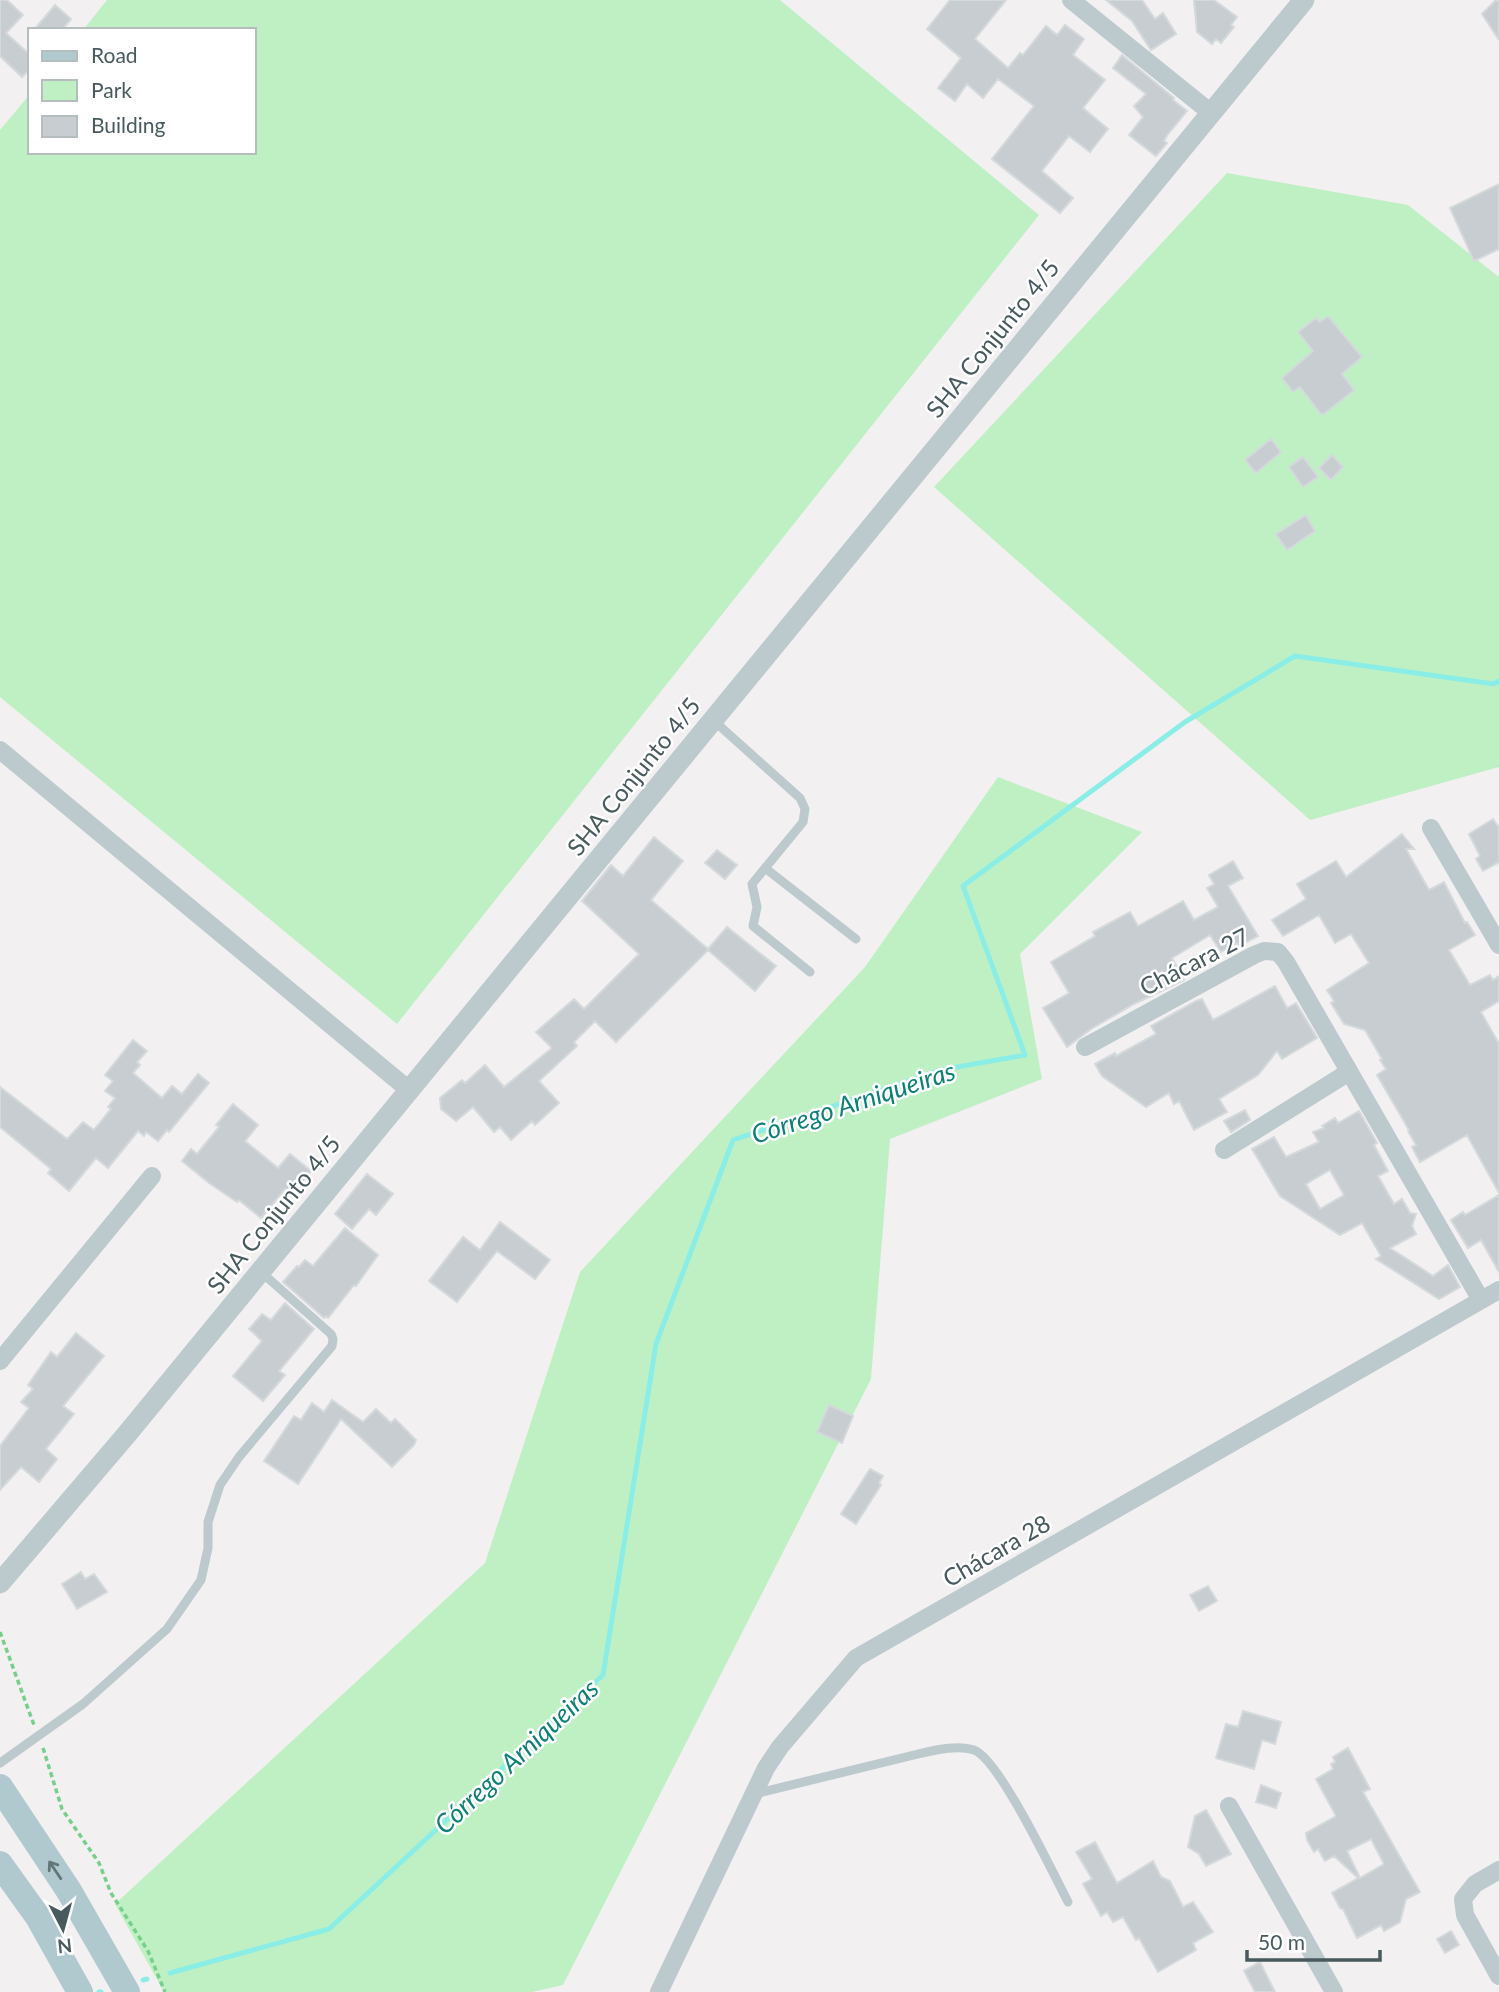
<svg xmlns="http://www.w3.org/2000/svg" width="1499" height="1992" font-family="Lato,sans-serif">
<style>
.green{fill:#bff0c4}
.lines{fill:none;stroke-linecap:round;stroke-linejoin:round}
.stream{stroke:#8beee6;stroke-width:5}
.building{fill:#c7cdd0;stroke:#d4d9dc;stroke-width:2;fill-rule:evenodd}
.path{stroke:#76cf8a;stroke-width:3.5;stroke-dasharray:5 3.5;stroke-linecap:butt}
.service{stroke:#bccacd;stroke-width:9}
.minor{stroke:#bccacd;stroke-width:18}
.tertiary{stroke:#bccacd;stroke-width:21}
.primary{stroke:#b0c9cf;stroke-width:26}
.oneway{stroke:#62767a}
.labels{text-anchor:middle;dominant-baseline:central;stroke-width:5;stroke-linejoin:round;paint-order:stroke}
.street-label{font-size:24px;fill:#485a5e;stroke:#fff}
.water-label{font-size:26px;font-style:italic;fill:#0c8076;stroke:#fff}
</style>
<rect width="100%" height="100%" fill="#f3f0f1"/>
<!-- green -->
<path class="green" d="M107,0h673l259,215 -642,809 -397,-327v-567l30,-36v58h224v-122h-171z
M1227,173l181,32 91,72v490l-189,53 -376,-333z
M998,777l144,55 -122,122 22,125 -152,60 -19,240 -308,606 -31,7h-368l-49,-88 370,-341 95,-291 285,-305z"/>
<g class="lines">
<!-- stream -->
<path class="stream" d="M170,1973l159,-44 274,-254 53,-331 77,-204 207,-70 85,-15 -62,-169 222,-164 110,-66 199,28 5,-3
M143,1980l4,-1
M99,1992h2"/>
</g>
<!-- building -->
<path class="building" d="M0,0h7l16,15 -17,18 24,22v14l-8,8 -22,-21z
M950,0h56l-31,39 33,29 12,-15 3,2 23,-29 11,9 8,-10 19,14 -11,16 32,25 -22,28 25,21 -18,23 -21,-16 -27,35 31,27 -13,15 -68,-54 42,-53 -36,-27 -15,19 -16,-14 -12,17 -17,-13 23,-30 -34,-29z
M1106,0h36l13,19 8,-6 13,21 -25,16 -19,-29z
M1194,0h20l23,17 -6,8 3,2 -13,16 -5,-4 -4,5 -15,-12z
M1496,0h3v40l-17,-26z
M55,5l16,14 -9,11h-28z
M1122,55l52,43 -1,2 14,11 -19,23 -4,7 3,2 -11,13 -27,-21 14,-18 -9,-11 12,-12 -33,-26z
M1499,184v65l-25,12 -24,-53z
M1328,316l34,41 -20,17 12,16 -30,24h-3l-21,-27 -7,5 -11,-14 31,-27 -15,-19 18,-14 4,4z
M1271,439l10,13 -25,21 -11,-13z
M1332,455l11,12 -12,13 -12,-12z
M1303,457l15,20 -15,10 -14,-20z
M1306,515l9,16 -28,19 -11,-16z
M1493,819l6,9v34l-16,9 -7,-12 4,-3 -11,-22z
M1402,834l12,15h-8l23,41 15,-8 21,41 2,-1 8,13 -26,15 21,35 20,-10 3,5 6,-4v25l-18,11 18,32v149l-32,-58 -47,27 -8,-15 4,-2 -8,-14 1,-1 -32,-55 9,-6 -6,-9 2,-1 -17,-29 -21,-6 -13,-21 3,-2 -7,-11 42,-27 -18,-29 -16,9 -16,-28 -36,21 -11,-16 34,-21 -9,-15 39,-23 10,16z
M654,837l29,24 -32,39 57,49 19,-22 49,39 -21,25 -47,-41 -92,92 -21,-21 -21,21 3,4 -38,35 20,22 -24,22 -3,-4 -21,19 -11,-13 -6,5 -21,-25 -17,14 -15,-12 -1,-11 22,-18 3,3 20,-18 19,22 48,-39 -16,-16 38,-33 10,10 55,-55 -57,-53 29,-36 12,11z
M717,850l20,15 -12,14 -20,-16z
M1233,861l10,17 -15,8 30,50 -19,10 -2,-3 -16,9 -11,-17 -38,23 12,22 -50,24 -43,25 -24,18 -24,-39 26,-15 -18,-31 44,-26 -2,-4 37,-20 8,14 45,-25 11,19 24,-13 -11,-19 7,-4 -5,-9z
M1275,986l12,22 9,-5 21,35 -35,21 -5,-8 -19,24 -39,24 8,13 -33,18 -15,-29 -5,3 -5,-11 -23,14 -44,-31 -7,-12 20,-11 1,3 40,-22 -5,-8 45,-25 6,-2 11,21z
M133,1040l14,11 -10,11 3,3 -7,8 29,25 10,-12 10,8 16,-20 11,9 -40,49 -2,-2 -9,11 -12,-9 -2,4 -6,-5 -30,37 -12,-10 -27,33 -21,-18 3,-4 -51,-42v-40l67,52 16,-17 11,8 17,-21 -3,-2 7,-9 -10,-7 8,-10 -8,-6z
M233,1104l25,21 -13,16 33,27 12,-14 21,17 -19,23 -7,-5 -24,29 -22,-18 -2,2 -28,-19 -27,-22 9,-12 6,5 22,-27 -3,-2z
M1245,1110l5,10 -19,12 -7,-11z
M1359,1111l18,32 -3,2 14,26 -10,5 16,28 8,-5 8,14 6,1 -4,12 4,8 -26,14 43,28 15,-11 12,22 -21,12 -63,-40 5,-3 -19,-33 -22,12 -60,-39 -28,-47 22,-12 12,20 33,-15 -6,-10 11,-4 -2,-2 13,-8 3,5zM1330,1170l14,25 -24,14 -14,-25z
M367,1174l26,20 -17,21 -7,-6 -17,20 -17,-15z
M1499,1195v77l-18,-32 -13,8 -17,-28 12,-8 2,3z
M500,1222l50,38 -15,19 -38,-28 -40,51 -28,-21 34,-44 17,13z
M345,1228l33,27 -22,31 -2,-1 -26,33 -2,-2 -2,2 -41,-36 14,-16 2,1 6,-7 8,6z
M285,1303l29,26 -35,42 6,4 -22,26 -30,-25 29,-35 -13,-12 13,-15 9,6z
M76,1333l28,23 -41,50 11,8 -28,35 11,10 -18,23 -18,-15 -21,23v-44l29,-38 -8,-6 12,-13 -5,-4 23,-33 6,5z
M332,1400l31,22 13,-13 15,14 4,-4 21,21 -2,5 -22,22 -51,-48 -43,65 -34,-23 30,-45 7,4 11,-17 12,9z
M829,1405l24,11 -11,27 -25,-11z
M870,1469l13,7 -4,7 2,2 -25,39 -15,-10z
M81,1572l4,7 9,-5 13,18 -30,17 -15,-25z
M1208,1586l9,15 -18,10 -9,-16z
M1243,1711l38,11 -6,22 -13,-4 -8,29 -38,-11 10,-34 12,3z
M1348,1748l22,41 -7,3 57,100 -14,7 -6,23 -16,9 -3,-6 -24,13 -14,-29 -3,-1 -8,-15 26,-15 -24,-22 -9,5 -7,-12 -4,3 -7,-12 -1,-7 30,-17 -20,-37 17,-10 -2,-5 4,-2 -2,-5zM1371,1839l13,25 -24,14 -13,-27z
M1261,1785l20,8 -5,15 -20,-6z
M1206,1810l25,44 -25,12 -7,-12 -11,-7 7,-31z
M1095,1842l22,41 36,-22 8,16 9,4 13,26 10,-5 20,30 -20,11 3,7 -38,22 -19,-34 -3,2 -13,-23 -10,5 -6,-10 -6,4 -18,-32 9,-5 -16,-27z
M1451,1931l8,14 -14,8 -8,-14z
M1260,1962l15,30h-20l-11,-21z"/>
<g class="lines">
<!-- path -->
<path class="path" d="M0,1632l34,93
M43,1748l19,61 37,54 12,30 37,58 17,41"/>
<!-- service -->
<path class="service" d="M713,720l87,78 5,11 -2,13 -51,62 5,23 -4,19 57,46
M765,868l91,71
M0,1763l83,-59 84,-75 34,-49 7,-32v-26l12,-37 19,-28 93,-111 1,-7 -2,-5 -70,-62
M754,1794l160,-39c18,-4 42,-11 60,-5 25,9 79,123 94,152"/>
<!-- minor -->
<path class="minor" d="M1071,0l139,112
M0,750l409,340
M1431,828l68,117
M1085,1047l169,-92 10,-4 14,1 8,10 195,338
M1224,1150l125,-78
M0,1361l152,-185
M1229,1806l105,186
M1499,1870l-24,14 -12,15 2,16 34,61
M659,1992l107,-224 14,-21 76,-89 643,-368"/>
<!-- tertiary -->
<path class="tertiary" d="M0,1583l127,-149 1177,-1434"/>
<!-- primary -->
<path class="primary" d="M0,1787l69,104 58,101
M0,1864l38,53 42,75"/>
</g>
<!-- one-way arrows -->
<defs><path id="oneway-shaft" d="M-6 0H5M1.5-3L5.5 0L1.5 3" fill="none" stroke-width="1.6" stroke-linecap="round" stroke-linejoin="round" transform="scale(1.75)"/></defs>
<use class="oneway" href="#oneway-shaft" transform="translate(55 1870) rotate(-124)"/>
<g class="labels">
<!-- street labels -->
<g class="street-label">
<text transform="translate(992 338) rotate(-51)">SHA Conjunto 4/5</text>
<text transform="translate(633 776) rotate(-51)">SHA Conjunto 4/5</text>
<text transform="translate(1194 961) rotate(-27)">Chácara 27</text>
<text transform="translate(273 1214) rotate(-51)">SHA Conjunto 4/5</text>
<text transform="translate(996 1550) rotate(-30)">Chácara 28</text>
</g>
<!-- water labels -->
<g class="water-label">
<text transform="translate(853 1102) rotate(-18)">Córrego Arniqueiras</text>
<text transform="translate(516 1756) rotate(-43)">Córrego Arniqueiras</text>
</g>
</g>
<!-- legend -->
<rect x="28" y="28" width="228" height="126" fill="#ffffff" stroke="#b6bdbf" stroke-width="2"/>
<rect x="42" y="51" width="35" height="10" fill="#b0c9cf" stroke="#b6bdbf" stroke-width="2"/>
<text x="91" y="63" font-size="21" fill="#485a5e">Road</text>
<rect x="42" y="80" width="35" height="21" fill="#bff0c4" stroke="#b6bdbf" stroke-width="2"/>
<text x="91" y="98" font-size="21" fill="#485a5e">Park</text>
<rect x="42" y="116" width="35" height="21" fill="#c7cdd0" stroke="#b6bdbf" stroke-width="2"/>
<text x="91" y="133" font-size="21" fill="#485a5e">Building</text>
<!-- north arrow -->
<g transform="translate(63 1929) rotate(174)" stroke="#ffffff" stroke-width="5" paint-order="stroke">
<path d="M0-5L12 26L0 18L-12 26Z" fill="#485a5e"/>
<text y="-10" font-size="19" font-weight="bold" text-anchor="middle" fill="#485a5e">N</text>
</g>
<!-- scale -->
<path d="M1247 1950v10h133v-10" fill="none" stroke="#485a5e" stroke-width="3.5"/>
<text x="1258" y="1950" font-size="21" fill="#485a5e" stroke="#ffffff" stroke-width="5" paint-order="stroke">50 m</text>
</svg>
